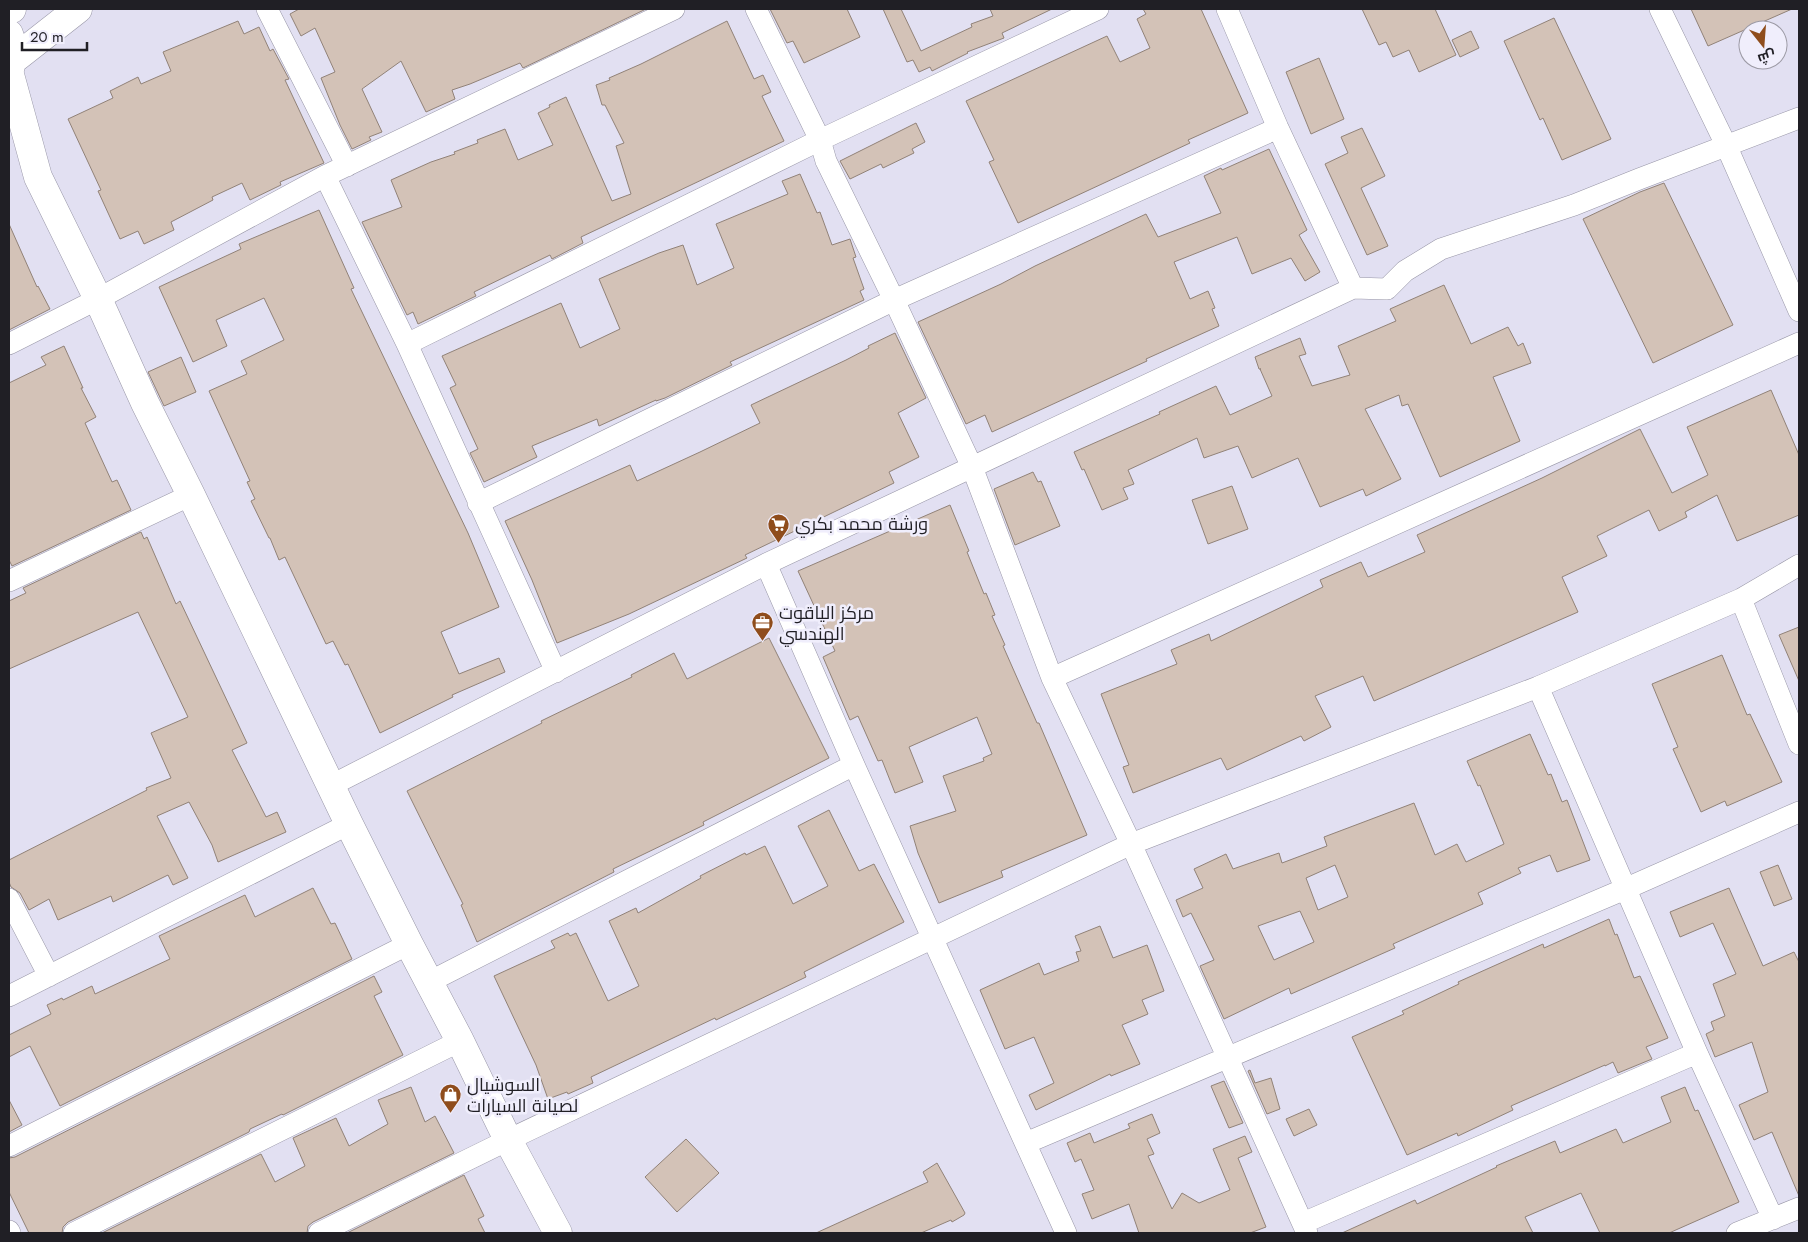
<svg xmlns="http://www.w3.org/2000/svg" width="1808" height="1242" font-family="Jost,Cairo,sans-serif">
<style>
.building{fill:#d3c2b7;stroke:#918278;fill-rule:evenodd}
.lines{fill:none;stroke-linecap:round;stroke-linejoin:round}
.minor-casing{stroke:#9896a7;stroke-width:22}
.tertiary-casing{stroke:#9896a7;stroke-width:29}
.secondary-casing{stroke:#9896a7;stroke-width:29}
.minor{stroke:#fff;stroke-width:21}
.tertiary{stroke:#fff;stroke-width:28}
.secondary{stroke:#fff;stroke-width:28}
.labels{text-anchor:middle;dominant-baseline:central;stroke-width:5;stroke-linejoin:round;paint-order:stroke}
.poi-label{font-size:18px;fill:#201f25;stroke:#f0eefc;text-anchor:start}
</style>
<rect width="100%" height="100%" fill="#e2e0f2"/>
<!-- building -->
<path class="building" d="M299,9h347l-123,59 -3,-5 -50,21 -18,6 3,9 -29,13 -25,-51 -39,28 20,43 -13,5 2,3 -19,9 -12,-24 -19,-47 14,-6 -20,-44 -14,8 -11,-22z
M770,9h77l13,28 -56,26 -11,-22 -6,2z
M883,9h18l20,42 51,-24 -1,-3 22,-8 -3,-7h62l-50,24 2,5 -37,14 1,1 -36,18 -2,-4 -11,5 -6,-12 -6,2z
M1143,9h58l47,104 -60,27 2,3 -172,80 -29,-61 5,-2 -28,-59 141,-65 13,26 30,-14 -13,-29 9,-5z
M1362,9h73l21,46 -37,17 -10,-22 -16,7 -7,-15 -7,3z
M1691,9h101l-84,37z
M1554,18l57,121 -49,21 -19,-42 -3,2 -36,-79z
M238,21l6,13 15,-7 11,24 3,-2 16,30 -4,1 39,83 -44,19 1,3 -31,15 -8,-17 -30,14 1,3 -42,22 3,8 -30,14 -6,-13 -18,8 -22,-48 3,-1 -33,-71 45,-21 -3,-7 28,-14 3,7 30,-13 -8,-19z
M727,21l27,58 9,-4 8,17 -9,4 22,45 -203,96 2,6 -31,16 -2,-4 -76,37 2,4 -58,28 -5,-12 -6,3 -45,-93 40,-15 -11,-27 40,-18 24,-8 -1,-2 24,-9 -1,-3 28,-11 13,31 35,-15 -15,-32 12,-6 -1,-2 17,-8 46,104 19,-7 -15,-48 8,-3 -19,-38h-3l-6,-20 14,-5 -1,-2 32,-14z
M1471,31l8,17 -19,9 -8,-17z
M1319,58l25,61 -33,15 -25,-62z
M916,123l9,19 -13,7 2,4 -31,15 -2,-4 -31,15 -10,-18z
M1362,128l23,48 -24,12 27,58 -21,9 -42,-91 23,-11 -7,-16z
M1269,149l38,81 -8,5 21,37 -15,9 -14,-23 -39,16 -15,-37 -63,25 16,37 18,-8 7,17 -3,1 7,17 -73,33 1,2 -155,71 -7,-17 -19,9 -48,-102 83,-38 34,-18 111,-52 12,23 63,-24 -17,-37 17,-8 1,2z
M800,174l17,39 3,-1 12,33 18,-6 6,18 -3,1 11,31 -4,2 4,9 -134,62 2,3 -67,33 -9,3v-1l-57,26 -2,-7 -65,27 5,11 -53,25 -14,-29 8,-4 -28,-61 6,-3 -14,-29 119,-53 19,45 40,-19 -21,-50 60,-26 24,-8 14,40 37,-17 -18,-44 72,-30 -6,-13z
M1664,183l69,142 -80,38 -70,-144 57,-27z
M319,210l35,78 -3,1 117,244 31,74 -58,25 18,42 40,-16 6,14 -53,23 1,2 -73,36 -32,-69 -3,1 -12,-24 -7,3 -41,-87 -6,3 -9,-22h-1l-18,-37 4,-2 -8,-17 3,-1 -41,-90 38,-17 -6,-13 43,-21 -20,-42 -48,22 11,26 -34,16 -34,-75 82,-38 -2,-5z
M9,224l28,63 1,-1 12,23 -41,21z
M1444,285l27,59 37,-17 10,19 5,-3 8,20 -38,14 27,64 -80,36 -32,-73 -6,2 -3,-11 -34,14 36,70 -35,17 -3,-7 -43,18 -22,-49 -46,20 -14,-32 -34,12 -7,-20 -69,32 6,14 -11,4 5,11 -26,11 -18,-41 -2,1 -8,-18 86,-38 -1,-2 57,-26 14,29 42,-19 -12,-27h1h-2l-4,-12 45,-19 6,16 -7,2 13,30 38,-11 -12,-29 58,-25 -6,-12z
M895,333l31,65 -28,15 21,44 -30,15 5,11 -149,72 2,3 -118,56 -72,29 -25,-63 -27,-59 125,-56 7,16 63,-29 60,-29 -9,-18 95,-45 23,-12 -1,-2z
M64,346l19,42h-2l15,29 -11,6 27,59 5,-2 14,30 -119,56 -3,-6v-177l37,-18 -5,-8z
M181,357l15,35 -32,14 -16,-34z
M1771,390l28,65v60l-62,26 -20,-46 -32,17 2,5 -28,14 -10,-21 -52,26 10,20 -45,21 16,35 -204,89 -11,-25 -48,20 16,31 -27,14 -3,-5 -74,34 -6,-12 -88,35 -10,-26 6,-2 -28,-71 76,-30 -6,-14 38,-16 2,7 112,-54 -3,-7 41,-18 7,15 57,-25 -8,-17 125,-57 98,-49 32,64 36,-18 -21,-48z
M1033,472l5,10 3,-1 19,45 -45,19 -21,-56z
M1232,486l16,43 -40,15 -16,-44z
M950,505l19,46 -2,1 17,42 2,-1 9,22 -3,1 13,29 -2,1 34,77h2l48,112 -86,36 2,6 -64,26 -21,-50 -8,-27 46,-15 -13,-35 41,-15 -1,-3 9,-4 -15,-37 -68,30 14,35 -28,11 -13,-33 -4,1 -20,-45 -8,4 -27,-63 12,-6 -37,-80z
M141,532l3,7 3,-2 29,67 4,-3 67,142 -15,7 34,67 11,-5 9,20 -68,30 -6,-17 -23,-43 -32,14 31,62 -15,7 -5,-10 -55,27 -2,-6 -53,24 -9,-21 -20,11 -9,-17 -9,-6 -2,-5v-22l138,-70 -1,-2 25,-10 -20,-45 37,-16 -50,-105 -129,57v-68l17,-8 -3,-5z
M1799,627v54l-20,-46z
M769,638l60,120 -126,64 1,3 -91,44 1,3 -137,70 -16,-37 2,-1 -56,-113 135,-68 -1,-2 91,-44 -1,-2 43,-22 13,26z
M1722,655l25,60 3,-1 32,68 -55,24 -2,-5 -24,11 -28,-63 5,-2 -26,-63z
M1530,734l18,41 3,-1 11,28 5,-2 23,60 -33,12 -7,-17 -32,13 3,5 -43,20 5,11 -90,40 2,4 -104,46 -2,-6 -65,31 -24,-53 14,-6 -23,-47 -8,4 -7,-17 27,-12 -9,-19 32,-15 7,15 46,-16 3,10 45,-17 -3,-9 90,-34 21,52 22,-11 9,18 38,-18 -24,-59 -2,1 -11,-25zM1335,865l13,32 -30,13 -12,-32zM1300,911l14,31 -40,18 -16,-34z
M829,810l30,61 15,-7 30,58 -100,50 2,5 -54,26 -36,17 -1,-2 -124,59 2,6 -25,11 -1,-2 -19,7 -12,-34 -42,-89 61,-28 -4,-7 17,-8 2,3 6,-3 32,68 31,-15 -30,-65 27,-13 2,5 63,-35 -1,-2 45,-23 1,2 19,-9 28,58 35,-18 -30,-60z
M1778,865l14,34 -18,7 -14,-34z
M313,888l18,36 4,-1 17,36 -292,147 -30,-60 -21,11v-22l42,-21 -4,-9 15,-7 1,2 29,-14 3,8 75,-35 -11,-23 86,-41 10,22z
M1729,888l34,78 31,-14 5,10v234l-27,-64 -18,8 -15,-35 29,-13 -16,-50 -37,15 -9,-23 8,-4 -3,-8 14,-6 -12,-32 23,-10 -23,-51 -33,14 -10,-25z
M1609,919l6,16 2,-1 17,44 6,-2 28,62 -22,9 6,12 -34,14 -5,-11 -8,4v-1l-94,41 2,4 -55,26 -1,-3 -50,22 -55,-118 52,-23 -2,-3 57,-27 -1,-2 85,-38 1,4z
M1100,926l13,32 34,-13 17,46 -22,9 6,14 -26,11 18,39 -29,12 -1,-2 -74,36 -7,-15 25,-12 -20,-46 -29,12 -25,-59 59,-27 5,12 35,-14 -3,-9 5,-1 -6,-15z
M374,976l8,16 -8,4 29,59 -120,60 -1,-1 -32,15 -1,3 -181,90 -5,5 -1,6h-33l-20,-41v-34l6,-1z
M1250,1070l5,13 16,-5 9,31 -13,5 -19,-43z
M1224,1081l19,42 -14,5 -18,-42z
M411,1087l14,35 10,-6 19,37 -141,69 -5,4 -1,7h-205l159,-79 14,28 30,-16 -12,-28 43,-20 13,28 39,-22 -10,-24z
M1685,1087l10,24 3,-1 41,92 -70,31h-69l-19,-40 -56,24 8,16h-191l73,-33 2,4 80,-37 -1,-1 59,-25 5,12 56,-24 7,14 48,-21 -10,-25z
M9,1100l13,25 -13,7z
M1309,1109l8,16 -23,11 -8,-17z
M1152,1114l8,19 -13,6 7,15 -6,2 24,53 10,-16 17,10 31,-13 -17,-41 32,-13 7,16 -14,6 28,69 -16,6h-111l-10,-29 -37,15 -10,-25 12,-4 -13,-31 -6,3 -8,-19 23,-10 4,10 36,-15 -2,-4z
M686,1139l33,34 -42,39 -32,-35z
M937,1163l28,50 -1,2 -12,7 -1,-2 -30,13h-105l112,-51 -5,-10z
M464,1175l20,41 -6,3 7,14h-138z"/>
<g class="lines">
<defs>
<path id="minor" d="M267,9l80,157
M756,9l64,131 6,21 68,139 78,167 80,211 79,166 176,389
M1227,9l51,119 75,160
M1660,9l66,136 73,166
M325,176l82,168 149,328
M9,344l89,-45 227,-123 349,-167
M407,344l413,-204 278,-131
M478,503l416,-203 384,-172
M766,564l88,201 212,468
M9,581l182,-86
M1741,599l58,145
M1052,678l747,-335
M1538,687l159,366 76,166
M330,786l436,-222 587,-276 34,1 18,-18 36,-22 133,-44 65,-26 160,-61
M9,899l40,77
M429,982l425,-217
M9,996l340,-172
M1026,1143l599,-254 174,-77
M9,1146l400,-202
M1303,1223l394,-170
M9,1231l1,2
M74,1233l386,-192
M319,1233l189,-93 623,-296 407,-157 203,-88 58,-34
M1737,1233l62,-25"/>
<path id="tertiary" d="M9,71l29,106 60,122 47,104 46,92 158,329 60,120 51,97 48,99 50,93"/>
<path id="secondary" d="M9,10l3,-1
M9,34c5,13 5,25 0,37
M13,60l65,-51"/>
</defs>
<!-- minor casing -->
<use href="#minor" class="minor-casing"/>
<!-- tertiary casing -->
<use href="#tertiary" class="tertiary-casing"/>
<!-- secondary casing -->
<use href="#secondary" class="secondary-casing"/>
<!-- minor -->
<use href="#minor" class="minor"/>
<!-- tertiary -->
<use href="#tertiary" class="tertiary"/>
<!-- secondary -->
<use href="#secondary" class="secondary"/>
</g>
<!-- icons -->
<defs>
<symbol id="supermarket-pin" viewBox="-11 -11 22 30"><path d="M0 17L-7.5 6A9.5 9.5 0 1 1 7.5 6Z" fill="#8f4d1c" stroke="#f0eefc"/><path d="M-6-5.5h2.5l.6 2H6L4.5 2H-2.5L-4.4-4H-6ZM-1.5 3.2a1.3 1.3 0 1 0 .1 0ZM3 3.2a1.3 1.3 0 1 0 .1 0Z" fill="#fff"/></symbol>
<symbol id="office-pin" viewBox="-11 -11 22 30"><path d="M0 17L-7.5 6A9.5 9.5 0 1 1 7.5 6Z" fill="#8f4d1c" stroke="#f0eefc"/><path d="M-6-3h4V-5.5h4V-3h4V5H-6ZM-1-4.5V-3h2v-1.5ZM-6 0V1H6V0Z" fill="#fff"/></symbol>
<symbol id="shop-pin" viewBox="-11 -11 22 30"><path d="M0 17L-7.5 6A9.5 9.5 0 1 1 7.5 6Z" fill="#8f4d1c" stroke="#f0eefc"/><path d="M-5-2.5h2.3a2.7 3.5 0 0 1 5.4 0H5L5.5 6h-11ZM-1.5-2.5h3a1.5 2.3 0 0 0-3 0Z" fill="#fff"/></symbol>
</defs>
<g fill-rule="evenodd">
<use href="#supermarket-pin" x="766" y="512" width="25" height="34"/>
<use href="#office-pin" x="750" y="610" width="25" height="34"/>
<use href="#shop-pin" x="438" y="1082" width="25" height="34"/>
</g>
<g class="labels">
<!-- poi labels -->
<g class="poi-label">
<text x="795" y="524">ورشة محمد بكري</text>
<text x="779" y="613">مركز الياقوت<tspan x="779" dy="21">الهندسي</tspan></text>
<text x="467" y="1085">السوشيال<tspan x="467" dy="21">لصيانة السيارات</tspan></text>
</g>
</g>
<!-- border -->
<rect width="1808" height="1242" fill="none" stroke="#201f25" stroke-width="20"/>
<!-- north arrow -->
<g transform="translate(1763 45) rotate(163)"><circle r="24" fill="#f0eefc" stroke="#9d9ba6"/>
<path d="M0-4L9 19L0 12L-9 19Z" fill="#8f4d1c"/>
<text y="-8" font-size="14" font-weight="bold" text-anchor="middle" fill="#201f25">ش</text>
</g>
<!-- scale -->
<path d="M22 42v8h65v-8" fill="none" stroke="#201f25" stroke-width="2.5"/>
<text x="30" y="42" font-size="15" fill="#201f25" stroke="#f0eefc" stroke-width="4" paint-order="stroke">20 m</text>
</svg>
